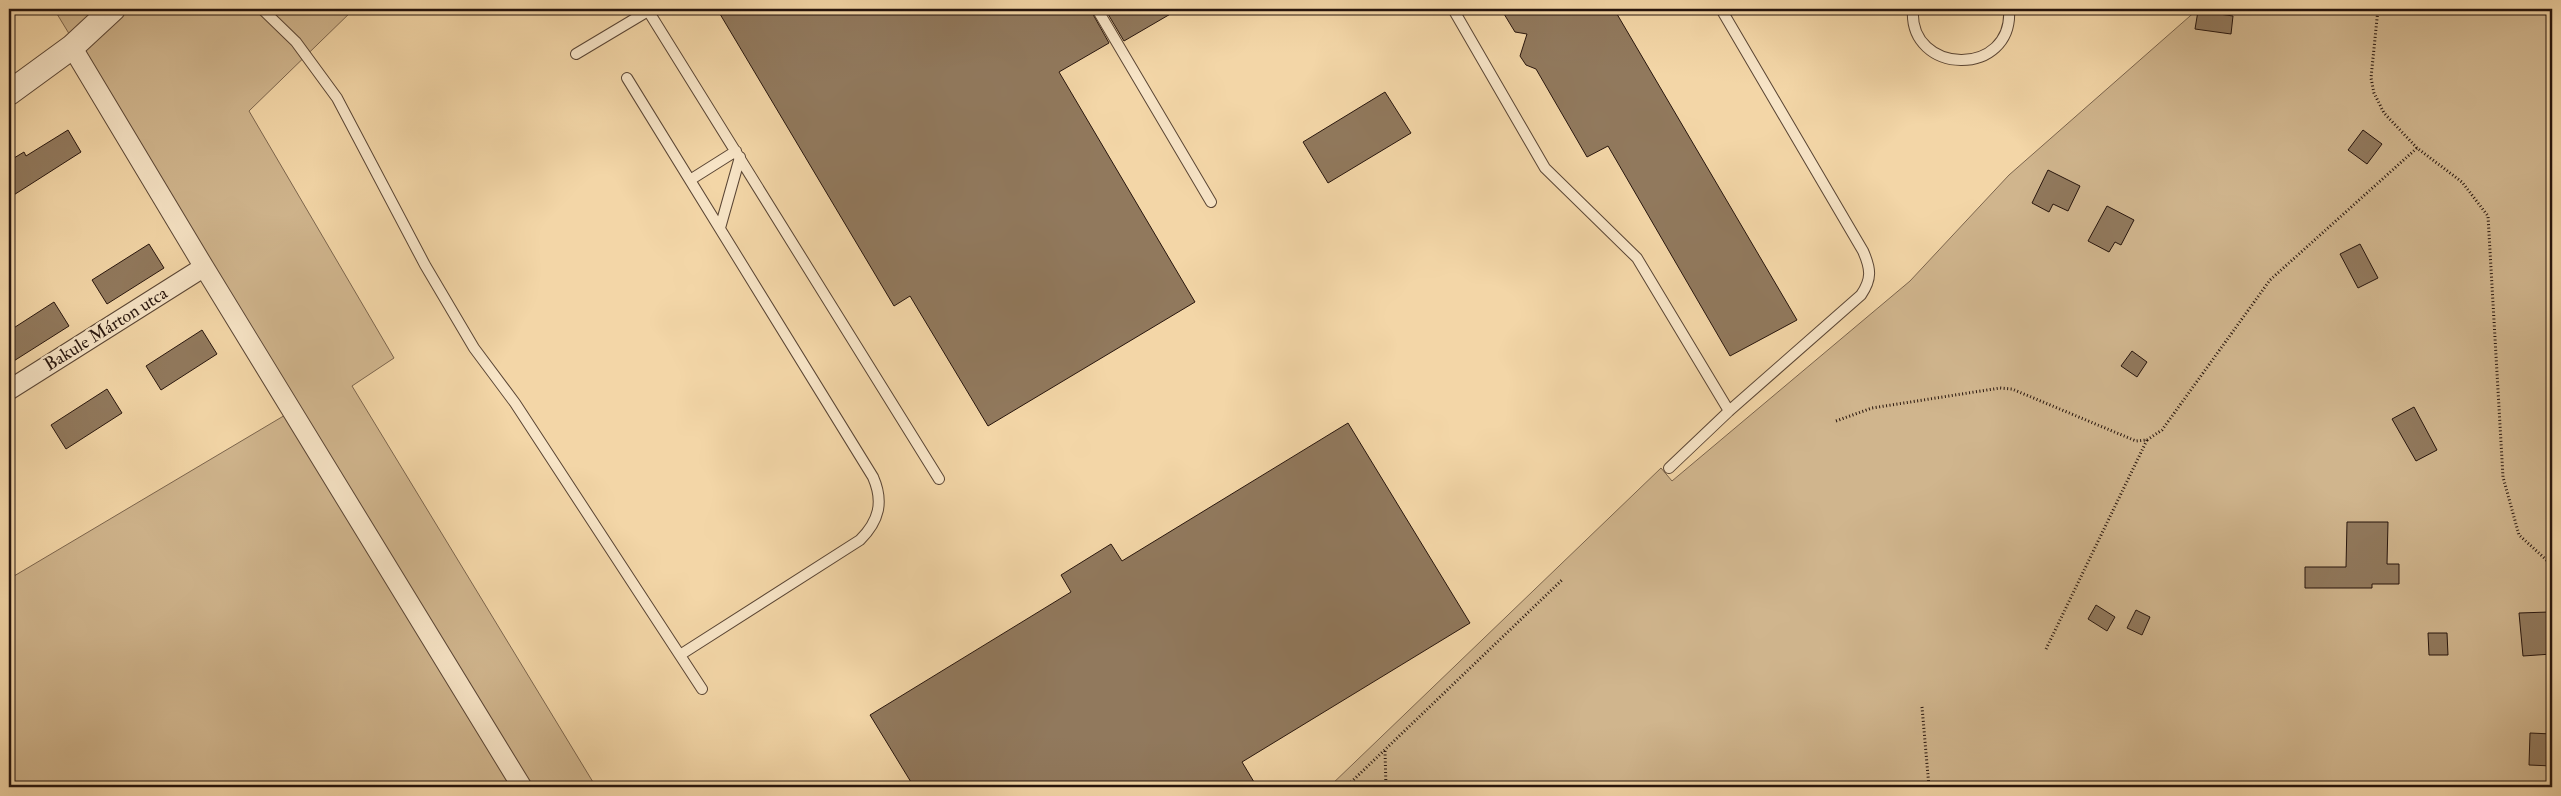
<svg xmlns="http://www.w3.org/2000/svg" width="2561" height="796" font-family="'IM FELL Double Pica',serif">
<style>
.green{fill:#d0b58d;stroke:#7c654d}
.building{fill:#91795d;stroke:#27150d}
.lines{fill:none;stroke-linecap:round;stroke-linejoin:round}
.service-casing{stroke:#5a4534;stroke-width:12}
.minor-casing{stroke:#5a4534;stroke-width:21}
.tertiary-casing{stroke:#5a4534;stroke-width:26}
.path{stroke:#27150d;stroke-width:3;stroke-dasharray:1 2.5;stroke-linecap:butt}
.service{stroke:#f7e4c6;stroke-width:10}
.minor{stroke:#f7e4c6;stroke-width:19}
.tertiary{stroke:#f7e4c6;stroke-width:24}
.labels{text-anchor:middle;dominant-baseline:central;stroke-width:5;stroke-linejoin:round;paint-order:stroke}
.street-label{font-size:18px;fill:#27150d;stroke:#f7e4c6}
</style>
<rect width="100%" height="100%" fill="#f3d6a7"/>
<filter id="stains"><feTurbulence type="fractalNoise" baseFrequency=".004" numOctaves="4"/><feColorMatrix values="0 0 0 0 .2 0 0 0 0 .09 0 0 0 0 .02 0 0 0 .5 -.17"/></filter>
<radialGradient id="worn" r=".72"><stop offset=".6" stop-color="#630" stop-opacity="0"/><stop offset="1" stop-color="#630" stop-opacity=".3"/></radialGradient>
<!-- green -->
<path class="green" d="M54,9h300l-105,102 145,247 -42,28 244,401h-587v-208l288,-171z
M2198,9h354v778h-1223l332,-319 11,13 238,-200 99,-106z"/>
<!-- building -->
<path class="building" d="M717,9h373l19,34 -50,29 136,230 -207,124 -78,-130 -16,10z
M1105,9h74l-55,32z
M1501,9h113l183,311 -67,36 -122,-210 -21,11 -51,-88 -10,-4 -6,-9 7,-22 -12,-2z
M2198,11l35,5 -2,18 -36,-5z
M1385,92l26,41 -83,50 -25,-41z
M68,130l13,22 -72,46v-37l15,-9 2,4z
M2363,130l19,14 -15,20 -19,-14z
M2048,170l32,16 -12,25 -15,-7 -4,8 -17,-9z
M2107,206l27,14 -13,25 -6,-3 -6,10 -21,-11z
M149,244l15,24 -57,36 -15,-24z
M2360,244l18,34 -20,10 -18,-34z
M54,302l15,24 -60,38v-33z
M202,330l15,24 -56,36 -15,-24z
M2132,351l15,11 -10,15 -16,-11z
M107,389l15,24 -56,36 -15,-24z
M2414,407l23,43 -21,11 -24,-42z
M1348,423l122,200 -228,139 15,25h-343l-44,-72 201,-123 -10,-17 50,-31 11,17z
M2347,522h41l-1,42h12v20h-27v4h-67v-21h41z
M2096,605l19,12 -8,14 -19,-12z
M2136,610l14,7 -8,18 -15,-7z
M2549,612l3,42 -29,2 -4,-43z
M2428,633h19l1,22h-19z
M2530,733l22,1v32l-23,-1z"/>
<g class="lines">
<defs>
<path id="service" d="M262,9l34,33 41,56 88,167 49,83 41,55 187,286
M647,9l292,470
M1097,9l114,193
M1453,9l92,159 92,90 92,153
M1913,9c-5,67 101,69 96,0
M576,54l72,-43
M627,78l246,399c11,25 6,44 -13,63l-180,115
M690,180l46,-29
M720,228l20,-71
M1669,468l60,-57 132,-116c11,-16 10,-26 2,-44l-142,-242"/>
<path id="minor" d="M72,47l132,220 318,520
M9,390l195,-123"/>
<path id="tertiary" d="M9,93l63,-46 41,-38"/>
</defs>
<!-- service casing -->
<use href="#service" class="service-casing"/>
<!-- minor casing -->
<use href="#minor" class="minor-casing"/>
<!-- tertiary casing -->
<use href="#tertiary" class="tertiary-casing"/>
<!-- path -->
<path class="path" d="M2378,9l-7,69 3,15 10,20 33,35 45,34 26,34 15,261 16,58 33,30
M1836,421l36,-13 128,-20 12,1 124,52 11,-1 15,-10 108,-150 147,-132
M2046,649l101,-209
M1922,707l7,80
M1385,751l1,36
M1346,787l217,-208"/>
<!-- service -->
<use href="#service" class="service"/>
<!-- minor -->
<use href="#minor" class="minor"/>
<!-- tertiary -->
<use href="#tertiary" class="tertiary"/>
</g>
<g class="labels">
<!-- street labels -->
<g class="street-label">
<text transform="translate(106 329) rotate(-32)">Bakule Márton utca</text>
</g>
</g>
<!-- margin -->
<rect width="2561" height="796" fill="none" stroke="#f3d6a7" stroke-width="30"/>
<rect x="10" y="10" width="2541" height="776" fill="none" stroke="#27150d" stroke-width="2.5"/>
<rect x="15" y="15" width="2531" height="766" fill="none" stroke="#27150d"/>
<rect width="100%" height="100%" filter="url(#stains)"/>
<rect width="100%" height="100%" fill="url(#worn)"/>
</svg>
